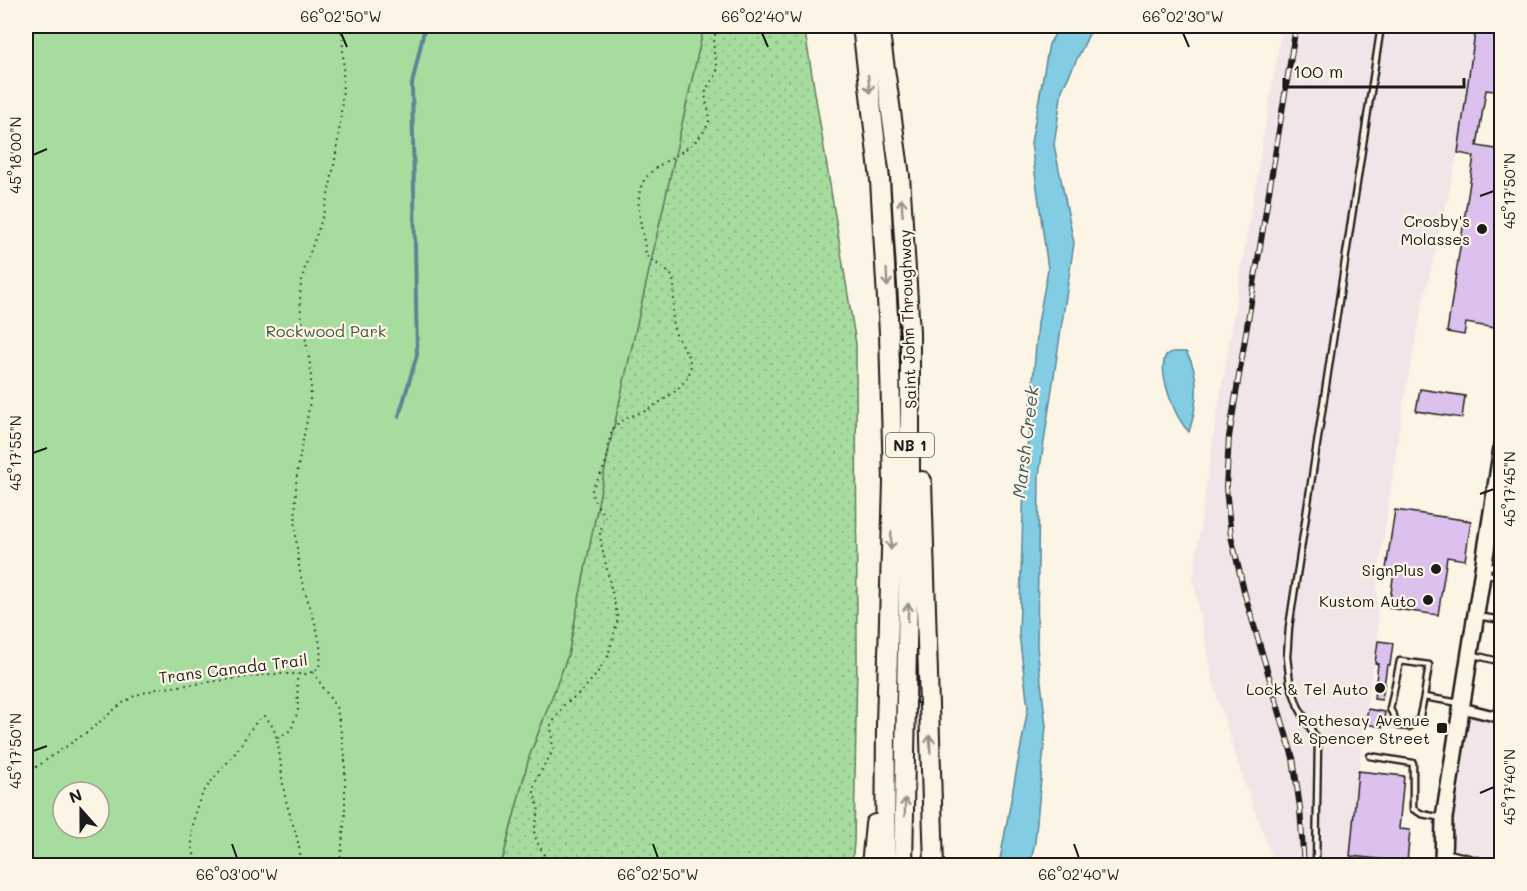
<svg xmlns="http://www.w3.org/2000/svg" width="1527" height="891" font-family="Mali,sans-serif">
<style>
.built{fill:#f2e5e8}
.grass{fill:url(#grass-dots);stroke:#627c5e;stroke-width:1.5}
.park{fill:#a7dc9f;stroke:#627c5e;stroke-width:1.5;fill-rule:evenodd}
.water{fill:#83cde4;stroke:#5a8694;stroke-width:1.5}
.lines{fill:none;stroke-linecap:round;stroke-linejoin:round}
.stream{stroke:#5a8694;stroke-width:4}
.building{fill:#dcc1ef;stroke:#1c1c1c;stroke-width:1.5}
.lane-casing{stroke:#1c1c1c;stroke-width:9}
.street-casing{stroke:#1c1c1c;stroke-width:14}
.primary-casing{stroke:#1c1c1c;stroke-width:20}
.highway-casing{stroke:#1c1c1c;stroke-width:22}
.path{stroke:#1c1c1c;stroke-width:2;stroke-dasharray:1.5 4.5;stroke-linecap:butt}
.lane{stroke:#fcf5e5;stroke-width:4.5}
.street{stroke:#fcf5e5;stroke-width:9}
.primary{stroke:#fcf5e5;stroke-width:15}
.highway{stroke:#fcf5e5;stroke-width:18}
.rail-casing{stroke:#1c1c1c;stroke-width:6}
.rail{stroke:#fcf5e5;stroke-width:4;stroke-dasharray:11;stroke-linecap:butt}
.oneway{stroke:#97938b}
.ticks{fill:none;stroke:#1c1c1c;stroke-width:2}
.poi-dot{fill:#1c1c1c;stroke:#fcf5e5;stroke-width:2}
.labels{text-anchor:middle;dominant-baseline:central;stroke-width:4.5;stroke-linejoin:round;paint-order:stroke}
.shield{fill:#fcf5e5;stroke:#5f5d58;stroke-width:1.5}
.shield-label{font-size:15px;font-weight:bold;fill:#1c1c1c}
.poi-label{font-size:16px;fill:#1c1c1c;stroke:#fcf5e5;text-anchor:end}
.street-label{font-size:16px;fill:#1c1c1c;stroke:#fcf5e5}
.park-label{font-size:16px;fill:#465643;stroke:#fcf5e5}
.water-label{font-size:18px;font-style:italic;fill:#405a62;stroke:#fcf5e5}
.neatline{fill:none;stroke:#1c1c1c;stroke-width:2}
.ticks-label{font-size:15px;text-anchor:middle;fill:#1c1c1c}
</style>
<defs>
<pattern id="grass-dots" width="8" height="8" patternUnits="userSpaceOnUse" patternTransform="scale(1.5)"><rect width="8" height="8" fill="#a7dc9f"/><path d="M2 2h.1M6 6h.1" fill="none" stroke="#8fbc88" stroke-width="1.8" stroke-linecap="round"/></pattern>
</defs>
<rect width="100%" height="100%" fill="#fcf5e5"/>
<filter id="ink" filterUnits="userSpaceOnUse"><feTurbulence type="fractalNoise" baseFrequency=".0167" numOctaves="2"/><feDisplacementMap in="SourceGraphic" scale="12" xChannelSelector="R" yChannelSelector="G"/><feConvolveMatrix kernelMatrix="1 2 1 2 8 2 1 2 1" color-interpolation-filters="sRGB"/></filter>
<g filter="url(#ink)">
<!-- built -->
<path class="built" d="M1282,26h194l-18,127 -37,159 -19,99 -25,173 1,53 -15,94 -13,125 -3,9h-72l-33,-89 -29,-93 -20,-104 20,-141z
M1462,708l39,10v147l-58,1z"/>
<!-- grass -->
<path class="grass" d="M704,26h100l52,318 1,315 -3,183 -2,23 -351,1 28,-109 39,-102 41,-207z"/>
<!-- park -->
<path class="park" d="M26,26h678l-95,422 -41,207 -39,102 -28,108h-475zM63,792h36v36h-36z"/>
<!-- water -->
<path class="water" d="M1060,26h33l-31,64 -8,55 20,98 -35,232 -2,172 9,79 -11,116 -5,23h-31l29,-157 -9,-74 5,-150 14,-161 10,-54 -17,-126 18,-99z
M1172,352h14c15,23 11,54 3,80 -14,-14 -32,-59 -23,-77z"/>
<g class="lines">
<!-- stream -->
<path class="stream" d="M399,416l18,-61 -5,-271 13,-58"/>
</g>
<!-- building -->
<path class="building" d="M1476,26h26v66l-16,-2 -9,56 25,4v179l-36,-6 -2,12 -17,-3 27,-176 -16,-3z
M1420,389l45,7 -3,22 -46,-7z
M1395,510l76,11 -6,39 -18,-3 -9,58 -49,-7 5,-37 -8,-2z
M1378,641l15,2 -3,22h-3l-5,35 -8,-1 4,-35 -3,-1z
M1368,709l17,3 -2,15 -18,-3z
M1358,771l46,5 -5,53 11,1 -3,32 -57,-6z"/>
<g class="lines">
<defs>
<path id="lane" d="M1485,565l17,3
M1486,574l16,3
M1477,616l25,4
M1474,655l28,7
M1424,697l-5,23 -10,7 -10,-1 -9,-17 10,-48 29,4 -5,32 36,6
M1497,716l5,-27
M1370,756l43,7v46l9,5 20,4
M1445,852l55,14
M1316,866l2,-124 -20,-36 -8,-23 -3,-26 2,-30 92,-601"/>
<path id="street" d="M1462,708l40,10"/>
<path id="primary" d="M1443,866l1,-48 58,-370"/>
<path id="highway" d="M862,26l18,154 9,153 4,149 -7,242 -1,142
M879,26l21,150 10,156v149l-7,385
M922,481l12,385
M871,866l4,-42"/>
</defs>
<!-- lane casing -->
<use href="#lane" class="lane-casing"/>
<!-- street casing -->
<use href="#street" class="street-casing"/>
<!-- primary casing -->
<use href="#primary" class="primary-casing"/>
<!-- highway casing -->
<use href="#highway" class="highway-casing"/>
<!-- path -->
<path class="path" d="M313,672l24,37 8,47v59l-5,51
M278,738l13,-8 7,-19 -1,-37
M26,774l64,-44 31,-26 15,-9 21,-6 113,-15h37l11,-5c10,-23 -12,-68 -17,-92 -6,-31 -6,-60 -5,-91 2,-35 16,-73 15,-108 -1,-33 -16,-66 -9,-99 5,-22 15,-43 21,-64 15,-55 25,-134 18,-189
M199,866c-8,-17 -8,-23 -6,-40 3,-35 23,-48 43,-74 9,-12 15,-28 28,-36 7,6 11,14 13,24 4,18 4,37 8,56 5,24 16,45 16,70
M543,866l3,-8 -10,-18 -2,-9 5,-20 -6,-22 6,-15 14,-23 -2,-26 13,-20 18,-14 14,-16 12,-19 10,-37 -17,-76 -1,-10 5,-16c-22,-32 -12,-23 0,-52 5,-11 2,-27 8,-36 8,-11 20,-13 32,-18 14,-8 35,-20 43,-35 10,-18 -13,-34 -15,-51 -2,-12 5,-40 -2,-50 -3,-4 -20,-15 -25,-20 -2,-19 -9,-41 -7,-59 3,-36 52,-37 68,-70 7,-12 -4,-23 -1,-35 2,-8 10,-13 11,-20 1,-6 -2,-12 -3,-18 -1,-9 1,-19 3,-27"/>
<!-- lane -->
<use href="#lane" class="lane"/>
<!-- street -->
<use href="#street" class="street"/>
<!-- primary -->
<use href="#primary" class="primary"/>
<!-- highway -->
<use href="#highway" class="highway"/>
<defs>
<path id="rail" d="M1296,26l-67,411 -3,51 5,48 14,59 48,163 7,50 4,58"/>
</defs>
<!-- rail casing -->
<use href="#rail" class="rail-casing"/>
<!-- rail -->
<use href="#rail" class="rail"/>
</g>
<!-- one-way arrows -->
<defs><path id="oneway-shaft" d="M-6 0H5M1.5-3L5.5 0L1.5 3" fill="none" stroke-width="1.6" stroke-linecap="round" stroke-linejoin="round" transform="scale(1.5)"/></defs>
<g class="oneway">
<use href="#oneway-shaft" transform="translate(869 84) rotate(84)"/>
<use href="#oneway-shaft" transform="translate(902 207) rotate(-94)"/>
<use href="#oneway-shaft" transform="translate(887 278) rotate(87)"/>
<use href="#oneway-shaft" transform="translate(891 541) rotate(92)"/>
<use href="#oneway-shaft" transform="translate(908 612) rotate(-89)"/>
<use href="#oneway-shaft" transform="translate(930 744) rotate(-92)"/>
<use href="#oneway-shaft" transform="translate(905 807) rotate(-89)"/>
</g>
</g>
<!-- ticks -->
<path class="ticks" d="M341,33l6,14M762,33l6,14M1183,33l6,14M33,155l14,-6M1480,196l14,-5M33,453l14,-5M1480,494l14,-5M33,751l14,-5M1480,793l14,-6M232,844l5,14M653,844l5,14M1074,844l5,14"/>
<!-- markers -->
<g class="poi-dot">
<circle cx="1482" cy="229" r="6"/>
<circle cx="1436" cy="569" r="6"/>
<circle cx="1428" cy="600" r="6"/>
<circle cx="1380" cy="688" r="6"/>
<rect x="1436" y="722" width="12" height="12" rx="3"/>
</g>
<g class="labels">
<!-- shield labels -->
<rect class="shield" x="886" y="433" width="48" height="24" rx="4.5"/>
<g class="shield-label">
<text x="910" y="445">NB 1</text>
</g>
<!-- poi labels -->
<g class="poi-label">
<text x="1470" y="220">Crosby's<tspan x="1470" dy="18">Molasses</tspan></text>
<text x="1424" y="569">SignPlus</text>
<text x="1416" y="600">Kustom Auto</text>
<text x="1368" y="688">Lock &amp; Tel Auto</text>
<text x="1430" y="719">Rothesay Avenue<tspan x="1430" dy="18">&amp; Spencer Street</tspan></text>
</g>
<!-- street labels -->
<g class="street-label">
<text transform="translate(907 319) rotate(-92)">Saint John Throughway</text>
<text transform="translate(233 668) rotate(-7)">Trans Canada Trail</text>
</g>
<!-- park labels -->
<g class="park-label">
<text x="326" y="330">Rockwood Park</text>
</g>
<!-- water labels -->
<g class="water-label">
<text transform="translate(1025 442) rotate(-83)">Marsh Creek</text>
</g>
</g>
<!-- margin -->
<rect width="1527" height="891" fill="none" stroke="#fcf5e5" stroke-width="66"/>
<!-- north arrow -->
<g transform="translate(81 810) rotate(339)"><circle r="28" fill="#fcf5e5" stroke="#a29e95" stroke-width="1.5"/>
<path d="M0-4.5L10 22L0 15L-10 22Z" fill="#1c1c1c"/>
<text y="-9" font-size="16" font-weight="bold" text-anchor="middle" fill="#1c1c1c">N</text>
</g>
<!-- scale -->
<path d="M1284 78v9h180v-9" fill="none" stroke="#1c1c1c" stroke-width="3"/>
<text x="1293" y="78" font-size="18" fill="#1c1c1c" stroke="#fcf5e5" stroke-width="4.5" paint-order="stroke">100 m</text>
<rect x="33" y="33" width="1461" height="825" class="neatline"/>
<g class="ticks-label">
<text x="341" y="22">66°02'50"W</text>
<text x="762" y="22">66°02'40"W</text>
<text x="1183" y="22">66°02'30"W</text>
<text transform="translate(16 155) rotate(-90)" y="5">45°18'00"N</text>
<text transform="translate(1510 191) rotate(-90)" y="5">45°17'50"N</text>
<text transform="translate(16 453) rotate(-90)" y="5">45°17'55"N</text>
<text transform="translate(1510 489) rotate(-90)" y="5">45°17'45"N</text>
<text transform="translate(16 751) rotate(-90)" y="5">45°17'50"N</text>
<text transform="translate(1510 787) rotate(-90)" y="5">45°17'40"N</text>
<text x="237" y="880">66°03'00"W</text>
<text x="658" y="880">66°02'50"W</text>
<text x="1079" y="880">66°02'40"W</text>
</g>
</svg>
